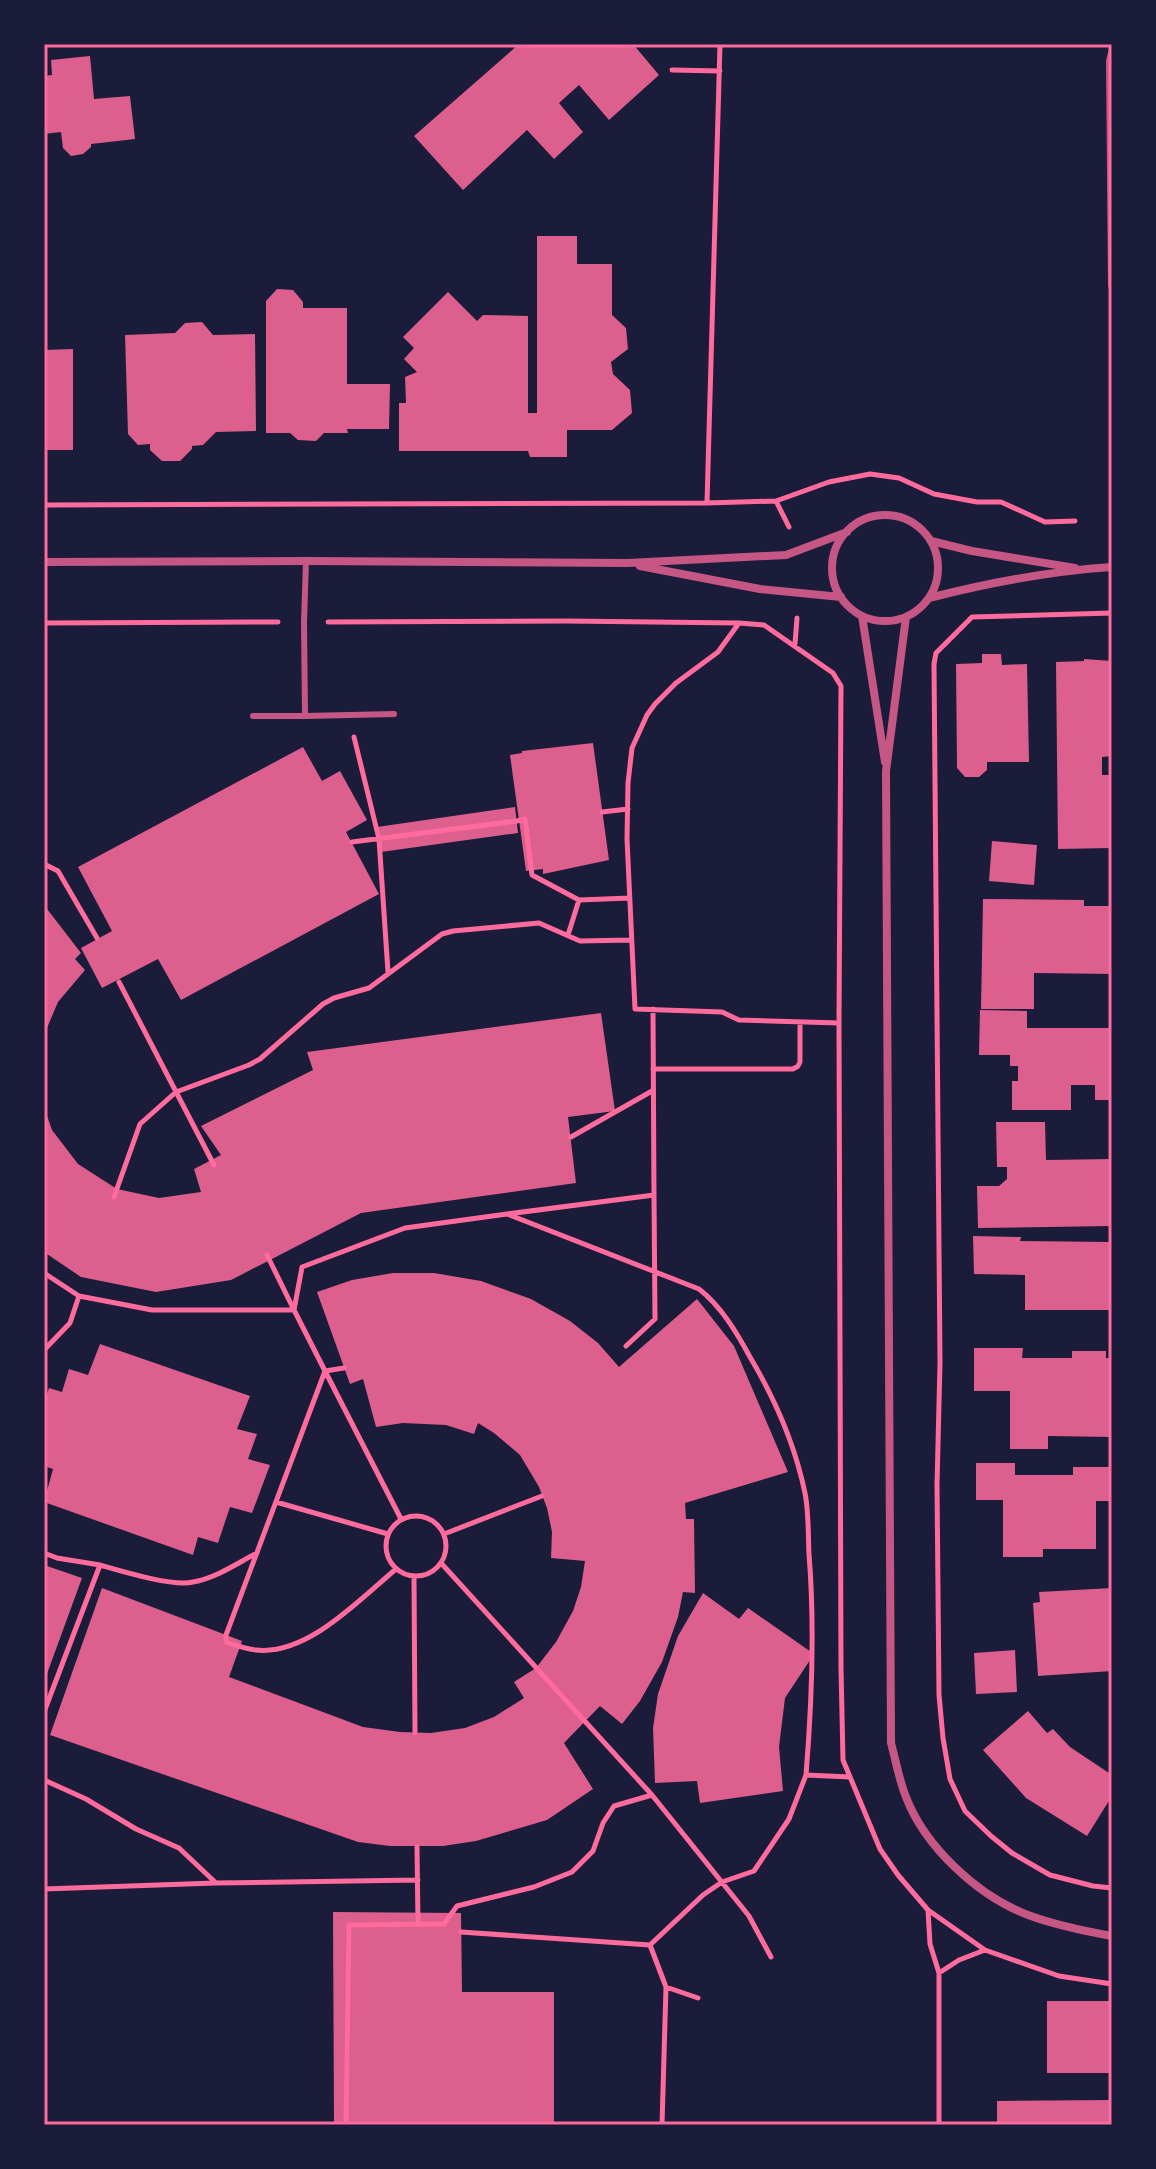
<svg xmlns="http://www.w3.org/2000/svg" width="1156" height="2169" font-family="Arial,sans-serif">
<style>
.building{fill:#dd5f8e}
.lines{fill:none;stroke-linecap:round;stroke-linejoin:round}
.path{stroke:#ff6b9d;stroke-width:5}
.service{stroke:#c65784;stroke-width:6}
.minor{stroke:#c65784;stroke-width:8}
.neatline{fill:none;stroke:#ff6b9d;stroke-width:3}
</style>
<rect width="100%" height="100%" fill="#1b1b3a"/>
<!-- building -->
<path class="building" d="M519,44h114l26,31 -50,45 -30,-35 -20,18 24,29 -29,27 -27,-29 -64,60 -49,-54z
M90,56l4,43 36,-3 5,43 -44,5v3l-8,7 -12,2 -8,-8 -2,-16 -17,2v-58l8,-1 -1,-15z
M537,236h40v28h35v51l14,13 2,21 -17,13 2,12 17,16 2,23 -20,17h-45v27h-37l-2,-6h-129v-48h7l-1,-26 12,-5 -13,-13 10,-11 -11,-11 45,-45 29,29 6,-6 45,1v97h9z
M277,289l16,1 10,12v6h44v76h43l-1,45h-42l1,4h-24l-8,8 -18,-1 -8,-7h-24v-132z
M202,322l11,13 42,-1 1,97 -40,1 -13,13 -11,1v3l-12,12h-18l-12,-11v-6l-12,1 -10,-11 -3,-99 50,-2 10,-10z
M73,349v101h-29v-100z
M982,654h19l1,11 25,-1 2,98h-42v8l-8,7h-14l-8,-9 -1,-104 26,-1z
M1084,659l28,2v95l-10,1v18h10v73l-54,1 -2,-187 28,-1z
M593,743l16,117 -66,14v-5l-17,2 -16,-116 12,-2v-2z
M303,747l19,34 18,-10 27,49 -21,12 33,62 -198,106 -23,-41 -56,29 -21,-40 31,-17 -34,-64z
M515,807l3,26 -137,19 -4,-25z
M992,841l45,4 -3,40 -45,-4z
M983,899l101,1v6h28v68l-78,-1v36h-53z
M44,905l37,48 -6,6 10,11 -27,32 -14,33z
M980,1010l47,1v17h85v72h-17v-15h-24v25h-59v-29h6v-15h-8v-11h-31z
M601,1013l14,98 -47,6 8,66 -215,30 -130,67 -75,12 -75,-15 -37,-25v-145l8,23 26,34 39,25 42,9 42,-6 -7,-23 27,-14 -20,-29 112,-56 -6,-18z
M996,1122h49l1,38 66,-1v67l-134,2 -1,-42h22l8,-7v-12h-10z
M973,1236l48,1 -1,4 92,1v68h-87v-35l-51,-1z
M393,1273h41l47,8 50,18 39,22 28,22 21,24 78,-68 37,47 54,126 -103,31 1,16h8l1,74 -12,-1 -5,25 -16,45 -22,39 -18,23 -22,-18 -36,37 29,46 -46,31 -71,21 -33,5h-53l-32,-4 -308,-107 52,-147 140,53 -13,36 134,50 37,5 31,1 34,-5 29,-11 30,-19 -10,-16 22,-14 20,-26 17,-31 8,-24 4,-26 -34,-3 1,-26 -5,-24 -8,-21 -19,-32 -26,-22 -16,-10 -4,11 -28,-9 -43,-2 -27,4 -13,-48 -13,5 -33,-92 35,-12z
M100,1344l150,52 -13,33 20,5 -9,25 22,6 -18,48 -22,-6 -12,36 -20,-6 -5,18 -149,-53 9,-33 -9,-3v-63l5,-15 13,4 7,-23 19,6z
M974,1348h49l-1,10h50v-7h34v7h6v79l-64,-1v13h-38v-58h-36z
M976,1463h39v12h58v-8h39v34h-16v48h-53v8h-40v-57h-27z
M44,1565l38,13 -38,104z
M1112,1588v83l-74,5 -5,-73 7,-1 -1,-10z
M703,1593l36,26 9,-11 66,46 -29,44 -6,49 4,44 -83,12 -3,-22 -42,2 -2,-55 5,-34 20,-58z
M1015,1650l2,42 -41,2 -2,-41z
M1028,1711l19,22 6,-4 17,18 42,28v21l-25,40 -61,-38 -43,-48z
M333,1912l128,1 1,79h92v133h-220z
M1047,2001h65v72h-65z
M1112,2100v25h-115v-24z"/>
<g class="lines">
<!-- path -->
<path class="path" d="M672,70l48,1
M776,501l13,26
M707,503l13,-459
M44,505l663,-2 69,-2 53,-19 41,-8 29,4 35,16 43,8h24l44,20 30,-1
M1112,613l-140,4 -36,36 -2,11 6,699 -3,122 2,210 4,43 7,41 15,32 26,25 21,17 38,22 43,11 19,2
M328,622l239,-1 171,2
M44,623l234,-1
M795,644l2,-26
M354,737l25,102 9,133
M602,812l26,-3
M352,842l165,-21 8,-2 7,56 47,25 51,-2
M44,864l14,7 39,67
M568,935l11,-35
M119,982l95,183
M653,1009l1,186 -147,19 192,75c22,17 38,44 51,68 25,42 45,88 55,136 4,20 3,42 4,61 6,74 3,148 -3,221l44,2
M839,1023l-100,-3 -17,-8 -87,-3 -8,-170 1,-56 4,-35 15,-33 8,-11 21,-21 42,-31 21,-29 25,2 69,48 8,13 -2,337 2,645 2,92 37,89 18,26 30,35 57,40 74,26 53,8
M653,1069h140l5,-3 2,-4v-40
M571,1137l81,-46
M114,1197l26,-73 36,-32 73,-27 11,-6 63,-55 11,-6 35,-10 73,-54 11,-3 86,-8 41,18 51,-1
M44,1273l35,23 73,14h142l-27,-55
M626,1346l29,-27 -1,-124
M44,1350l26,-27 9,-27
M344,1368l-19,3 76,148
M276,1502l112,32
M386 1546a30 30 0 1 1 60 0a30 30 0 1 1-60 0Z
M444,1534l98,-38
M44,1553l13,5 43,7
M441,1563l211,232 97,121 22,41
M396,1569c-37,31 -89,87 -140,81 -10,-1 -21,-5 -30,-8v-7l99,-264 -31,-61 8,-43 103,-39 102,-14
M414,1576l1,157
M44,1712l56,-147c21,6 73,22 93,17 23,-4 43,-18 64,-29
M44,1780l42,19 50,30 43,19 37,35 202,-3
M417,1847l1,77
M44,1889l171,-6
M928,1910l2,34 9,29 20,-13 26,-10
M461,1932l189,13
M939,1973v152
M666,1987l32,11
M346,2125l3,-200 95,-1 13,-18 77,-19 38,-15 21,-21 10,-28 11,-17 38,-11
M662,2125l4,-138 -16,-42 53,-50 19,-13 32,-11 35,-52 17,-44"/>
<!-- service -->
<path class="service" d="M306,561l-2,61 1,94 89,-2
M253,716h52"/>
<!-- minor -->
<path class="minor" d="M1112,53l-2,8 2,224
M832 568a53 53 0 1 1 106 0a53 53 0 1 1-106 0Z
M931,541l41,10 103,17
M44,562l262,-1 322,2 158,-8 61,-23
M640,566l120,23 81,8
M929,598c59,-15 122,-27 183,-31
M862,616l23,146
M906,617l-20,154 5,972c5,18 8,37 15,54 19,50 72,99 122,118 27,10 56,16 84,21"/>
</g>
<!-- border -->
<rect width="1156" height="2169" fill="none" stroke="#1b1b3a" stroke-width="92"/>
<rect x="46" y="46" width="1064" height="2077" class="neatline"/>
</svg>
